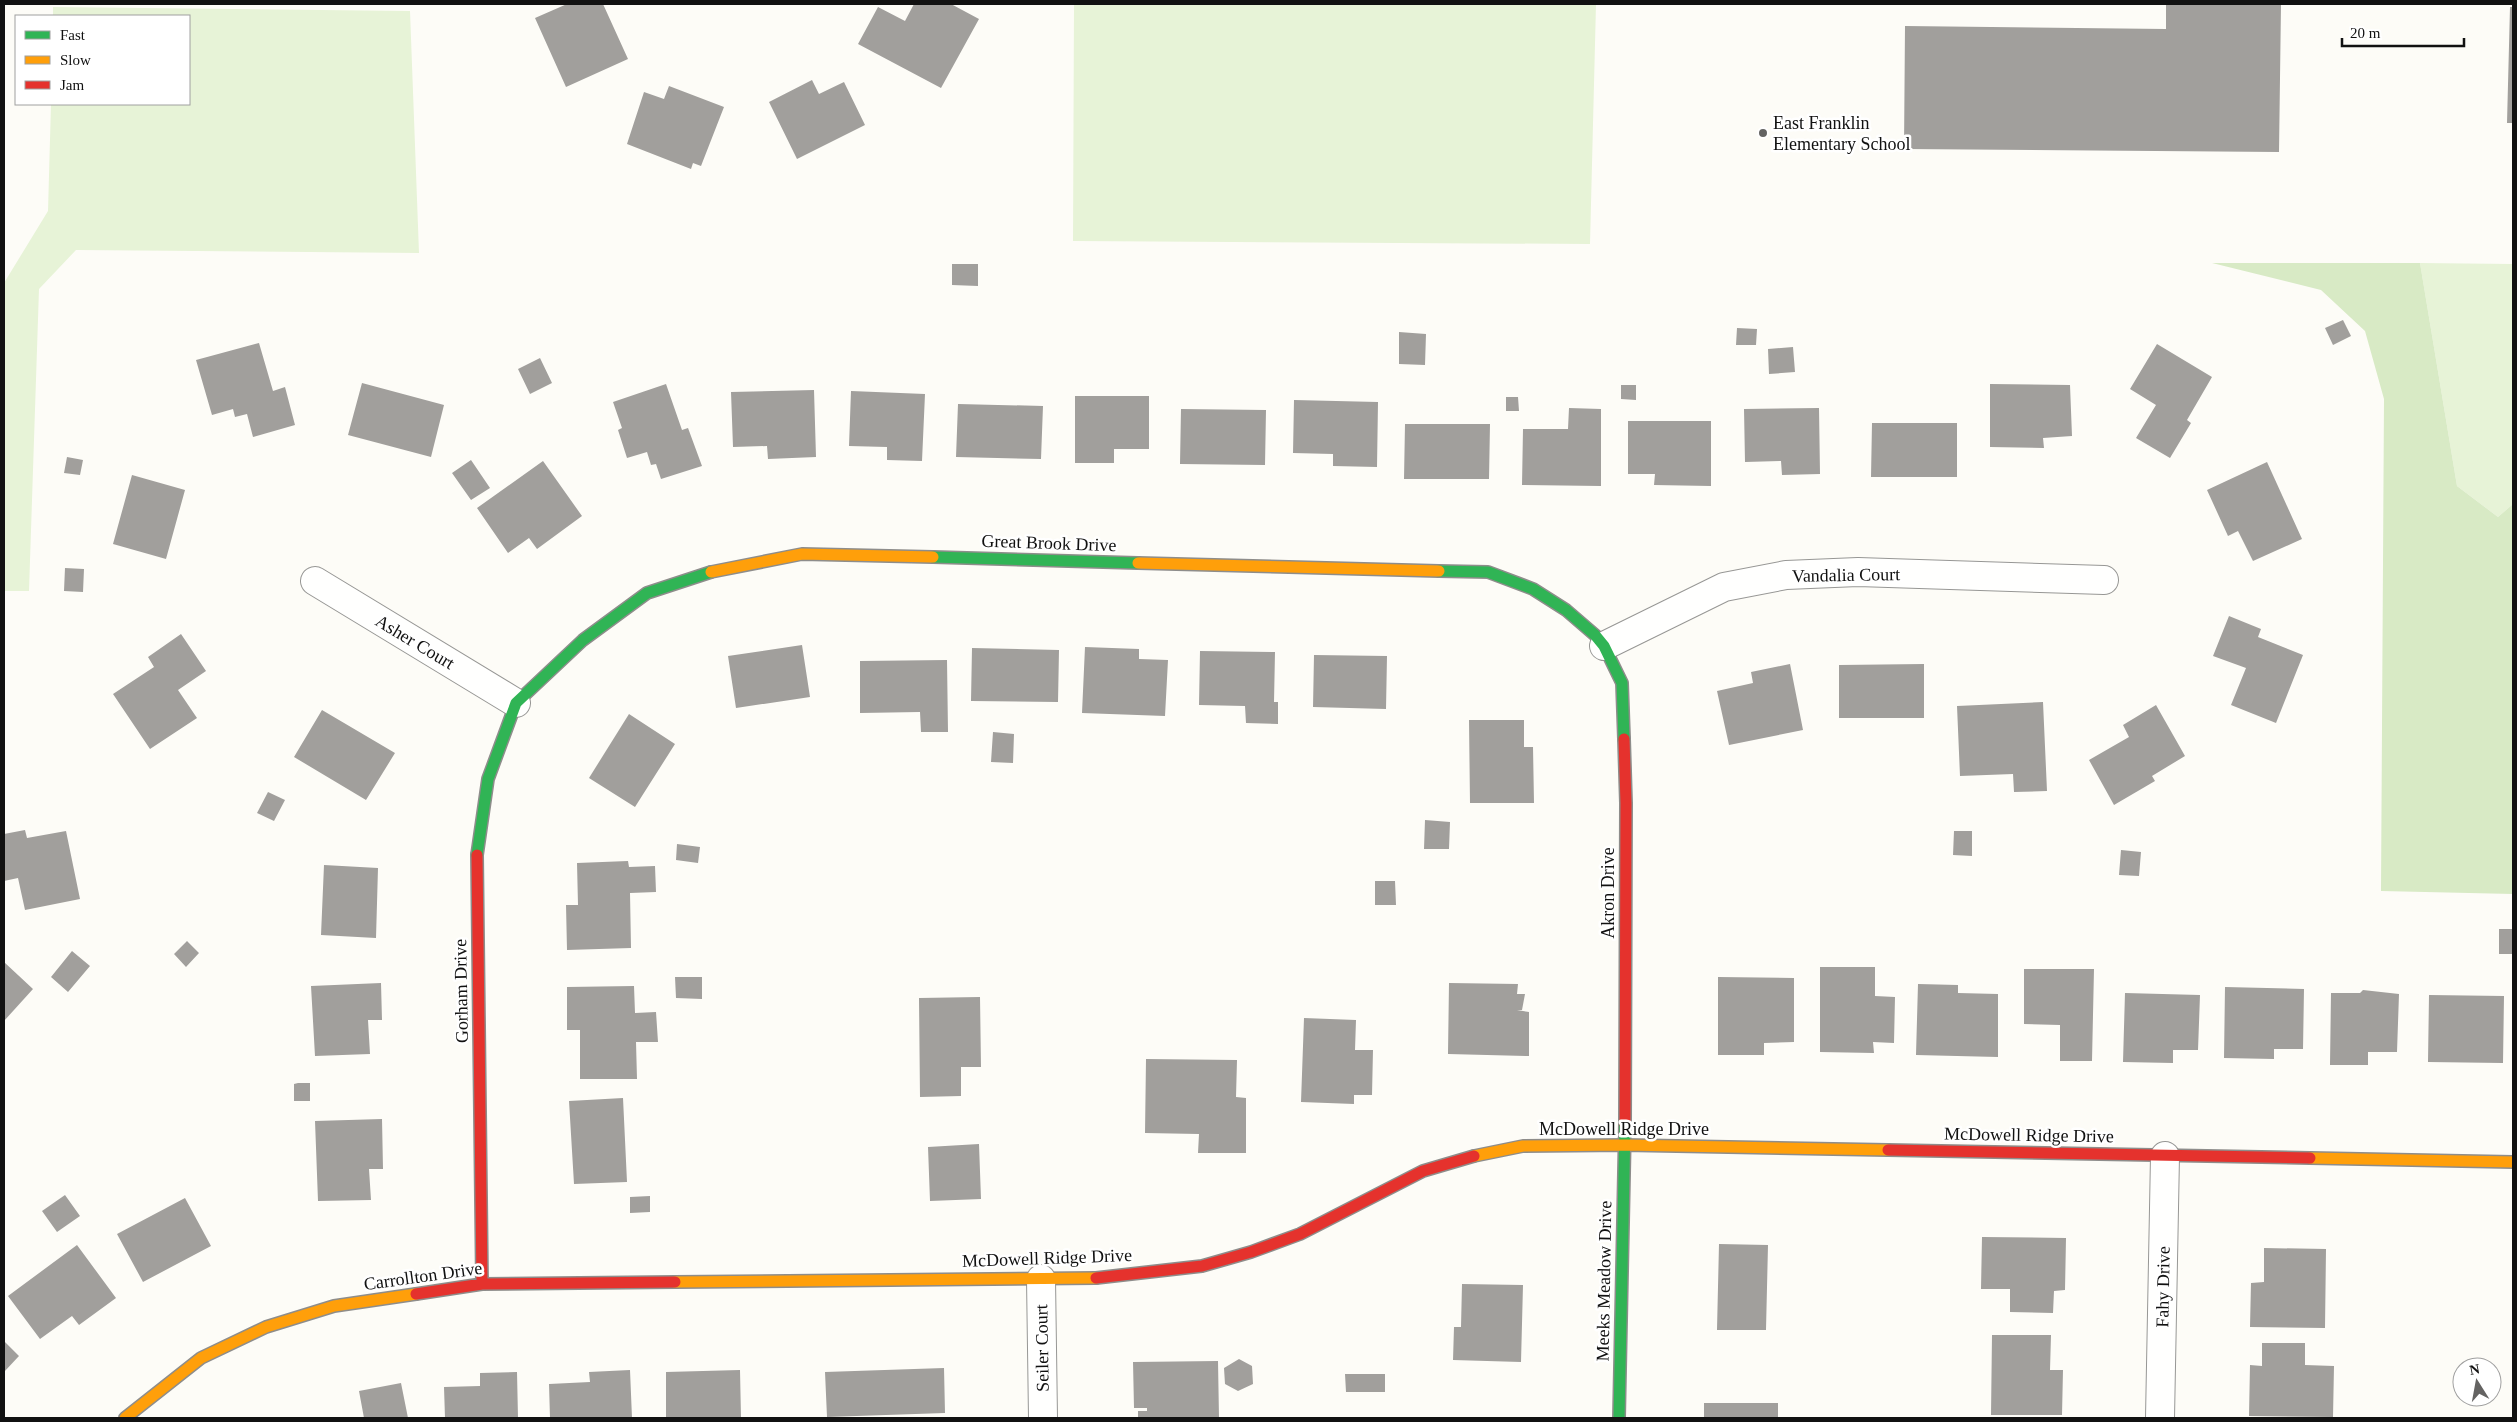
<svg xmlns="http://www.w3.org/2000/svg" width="2517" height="1422" font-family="'Times New Roman',serif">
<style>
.green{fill:#e7f3d7}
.forest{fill:#d8eac5}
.building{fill:#a19f9c}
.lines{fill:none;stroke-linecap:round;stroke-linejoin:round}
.street-casing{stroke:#979795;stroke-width:30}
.fast-casing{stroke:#8e8d8b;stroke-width:14}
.slow-casing{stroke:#8e8d8b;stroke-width:14}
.jam-casing{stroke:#8e8d8b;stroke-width:14}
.street{stroke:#fffffe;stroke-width:28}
.fast{stroke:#30b455;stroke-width:11}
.slow{stroke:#ff9f0a;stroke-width:11}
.jam{stroke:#e5322d;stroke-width:11}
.poi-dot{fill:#646362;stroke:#fff;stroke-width:2}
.labels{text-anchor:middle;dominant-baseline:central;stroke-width:5;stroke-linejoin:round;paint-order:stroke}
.poi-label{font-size:18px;fill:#111;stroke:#fff;text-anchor:start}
.street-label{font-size:18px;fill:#111;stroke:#fff}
</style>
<rect width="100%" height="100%" fill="#fdfcf7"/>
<!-- green -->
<path class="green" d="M1074,4h522l-6,240 -517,-3z
M53,7l357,4 9,242 -343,-3 -37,39 -10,302h-25v-308l44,-72 3,-107h138v-88h-136z
M2420,263l93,1v240l-15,13 -41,-31z"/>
<!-- forest -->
<path class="forest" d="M2212,263h208l37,223 41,31 15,-13v390l-132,-3 3,-492 -19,-68 -44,-41z"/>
<!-- building -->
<path class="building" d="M567,4h36l25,55 -62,28 -31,-69z
M914,4h37l28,15 -38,69 -83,-44 20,-37 27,14z
M2166,4h115l-2,148 -375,-3 1,-123 261,3z
M2510,7h3v116h-6z
M812,80l7,14 25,-12 21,43 -68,34 -28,-57z
M669,86l55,21 -23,59 -8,-3 -2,6 -64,-25 17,-52 20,7z
M952,264h26v22l-26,-1z
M2343,320l8,16 -18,9 -8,-17z
M1737,328l20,1 -1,16h-20z
M1399,332l27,2 -1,31 -26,-1z
M259,343l14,48 12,-4 10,38 -42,12 -6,-23 -12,3 -2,-8 -21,6 -16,-55z
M2157,344l55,33 -25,43 4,3 -21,35 -34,-20 20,-33 -26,-16z
M1793,347l2,25 -26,2 -1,-25z
M540,358l12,25 -22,11 -12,-25z
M362,383l82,22 -13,52 -83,-22z
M666,384l16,46 6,-2 14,38 -41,13 -5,-15 -5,1 -4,-13 -20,6 -9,-28 4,-2 -9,-26z
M1990,384l80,1 2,51 -29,2 1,10 -54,-1z
M1621,385h15v15l-15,-1z
M814,390l2,67 -48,2 -1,-13 -34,1 -2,-55z
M851,391l74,3 -3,67 -35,-1v-13l-38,-1z
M1075,396h74v53h-35v14h-39z
M1506,397h12l1,14h-13z
M1294,400l84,2 -1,65 -44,-1v-12l-40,-1z
M958,404l85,2 -2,53 -85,-2z
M1569,408l32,1v77l-79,-1 1,-56h45z
M1819,408l1,66 -38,1 -1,-14 -36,1 -1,-53z
M1181,409l85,1 -1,55 -85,-1z
M1628,421h83v65l-57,-1 1,-11h-27z
M1872,423h85v54h-86z
M1405,424h85l-1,55h-85z
M67,457l16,3 -3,15 -16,-2z
M471,460l19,28 -19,12 -19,-27z
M543,461l39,55 -45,33 -8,-11 -21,15 -31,-45z
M2267,462l35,77 -49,22 -15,-30 -10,5 -21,-46z
M132,475l53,15 -19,69 -53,-15z
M65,568l19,1 -1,23 -19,-1z
M2229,616l32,13 -3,8 45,18 -27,68 -45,-18 15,-37 -33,-12z
M181,634l25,37 -28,19 19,28 -47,31 -37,-55 41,-27 -6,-10z
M802,645l8,52 -74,11 -8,-52z
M1085,647l54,2v10l29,1 -3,56 -83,-3z
M972,648l87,2 -1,52 -87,-1z
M1200,651l75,1 -1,50h4v22l-32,-1 -1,-17 -46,-1z
M1314,655l73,1 -1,53 -73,-2z
M947,660l1,72h-27l-1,-20 -60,1v-52z
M1790,664l13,66 -74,15 -12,-54 36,-8 -2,-11z
M1924,664v54h-85v-53z
M2043,702l4,89 -33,1 -1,-18 -53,2 -3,-70z
M2156,705l29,51 -33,20 3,5 -41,24 -25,-45 40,-23 -6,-12z
M322,710l73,43 -29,47 -72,-43z
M629,714l46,30 -40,63 -46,-29z
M1469,720h55v27h9l1,56h-64z
M993,732l21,2 -1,29 -22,-1z
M268,792l17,8 -11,21 -17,-8z
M1425,820l25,2 -1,27h-25z
M25,830l2,8 39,-7 14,68 -55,11 -7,-32 -14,3v-47z
M1954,831h18v25l-19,-1z
M677,844l23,3 -2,16 -22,-3z
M2121,850l20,2 -2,24 -20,-1z
M628,861l1,6 26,-1 1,26 -26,1 1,55 -64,2 -1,-45h12l-1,-42z
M324,865l54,3 -2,70 -55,-3z
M1375,881h20l1,24h-21z
M2499,929h14v25h-14z
M187,941l12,12 -13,14 -12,-13z
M72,951l18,15 -22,26 -17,-15z
M4,962l29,27 -29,32z
M1820,967h55v29l20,1 -1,46 -21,-1 1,11 -54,-1z
M2024,969h70l-2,92h-32v-36l-36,-1z
M675,977h27v22l-26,-1z
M1718,977l76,1v64l-30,1v12h-46z
M381,983l1,37h-14l2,34 -55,2 -4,-70z
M1449,983l69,1 -1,10h8l-3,16h-5l12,2v44l-81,-2z
M1918,984l40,1v8l40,1v63l-82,-2z
M634,986l1,27 21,-1 2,30h-22l1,37h-57v-49h-13v-43z
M2225,987l79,2 -1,60h-29v10l-50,-1z
M2363,990l36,4 -2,58h-29v13h-38l1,-72h29z
M2125,993l75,2 -2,55h-25v13l-50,-1z
M2429,995l75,1 -1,67 -75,-1z
M980,997l1,70h-20v29l-41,1 -1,-99z
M1304,1018l52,2 -1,30h18l-1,45h-18v9l-53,-2z
M1146,1059l91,1 -1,37 10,1v55h-48l1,-19 -54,-1z
M298,1083h12v18h-16v-17z
M623,1098l4,84 -53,2 -5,-83z
M382,1119l1,50h-14l2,31 -53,1 -3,-80z
M979,1144l2,55 -51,2 -2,-54z
M65,1195l15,21 -23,16 -15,-21z
M650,1196v16l-20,1v-16z
M185,1198l26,48 -68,36 -26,-48z
M1982,1237l84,1 -1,52 -11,1 -1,22 -43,-1v-23h-29z
M1719,1244l49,1 -2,85h-49z
M77,1245l39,53 -37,27 -7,-9 -32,23 -32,-43z
M2264,1248l62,1 -1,79 -75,-1 1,-44 13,-1z
M1462,1284l61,1 -2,77 -68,-2 1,-33h7z
M1992,1335h59l-1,35h13l-1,45h-71z
M4,1341l15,15 -15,16z
M2262,1343h43v22l29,1 -1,51 -84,-1 1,-51 12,1z
M1239,1359l13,7 1,18 -15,7 -13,-7 -1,-16z
M1218,1361l1,57h-81v-7h9v-3h-13l-1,-46z
M944,1368l1,45 -118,4 -2,-45z
M630,1370l2,48h-82l-1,-34 41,-2 -1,-10z
M740,1370l1,48h-75v-46z
M517,1372l1,46h-73l-1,-31 36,-1v-13z
M1345,1374h40v18h-39z
M401,1383l7,35h-44l-5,-27z
M1704,1403h74v15h-74z"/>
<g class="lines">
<defs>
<path id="street" d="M315,581l201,122
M1604,646l120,-59 62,-12 72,-3 246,8
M1041,1279l2,139
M2160,1418l5,-262"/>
<path id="fast" d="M933,557l205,6
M1439,571l49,1 45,17 33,21 29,25 9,11 18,37 2,56
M477,855l11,-76 28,-76 67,-63 64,-47 64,-21
M1619,1418l6,-294"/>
<path id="slow" d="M1138,563l301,8
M711,572l91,-18 131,3
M1474,1156l49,-10 102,-1 263,5
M2310,1158l203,4
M675,1282l421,-4
M125,1418l76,-60 65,-31 68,-21 82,-12"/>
<path id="jam" d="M1624,739l2,64 -1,321
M477,855l5,429
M1888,1150l422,8
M1096,1278l106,-12 49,-14 49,-18 123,-63 51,-15
M416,1294l66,-10 193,-2"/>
</defs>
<!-- street casing -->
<use href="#street" class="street-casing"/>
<!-- fast casing -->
<use href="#fast" class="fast-casing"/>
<!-- slow casing -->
<use href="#slow" class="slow-casing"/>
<!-- jam casing -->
<use href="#jam" class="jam-casing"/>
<!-- street -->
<use href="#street" class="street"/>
<!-- fast -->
<use href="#fast" class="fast"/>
<!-- slow -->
<use href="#slow" class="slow"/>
<!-- jam -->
<use href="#jam" class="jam"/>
</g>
<!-- markers -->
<circle class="poi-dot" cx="1763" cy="133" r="5"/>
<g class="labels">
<!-- poi labels -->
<g class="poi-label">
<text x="1773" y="123">East Franklin<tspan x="1773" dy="21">Elementary School</tspan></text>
</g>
<!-- street labels -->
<g class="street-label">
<text transform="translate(1049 543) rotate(2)">Great Brook Drive</text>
<text transform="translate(1846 575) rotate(-1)">Vandalia Court</text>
<text transform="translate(415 642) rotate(31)">Asher Court</text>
<text transform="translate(1608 893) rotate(-90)">Akron Drive</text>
<text transform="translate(461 991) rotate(-91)">Gorham Drive</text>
<text x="1624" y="1129">McDowell Ridge Drive</text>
<text transform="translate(2029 1135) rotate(1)">McDowell Ridge Drive</text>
<text transform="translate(1047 1258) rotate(-2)">McDowell Ridge Drive</text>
<text transform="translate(423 1276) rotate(-8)">Carrollton Drive</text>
<text transform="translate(1604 1281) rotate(-89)">Meeks Meadow Drive</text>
<text transform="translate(2163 1287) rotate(-89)">Fahy Drive</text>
<text transform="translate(1042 1348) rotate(-91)">Seiler Court</text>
</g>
</g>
<!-- border -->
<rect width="2517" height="1422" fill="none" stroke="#111111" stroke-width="10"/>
<!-- legend -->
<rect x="15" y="15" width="175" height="90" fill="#ffffff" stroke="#a0a0a0"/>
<rect x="25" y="31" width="25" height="8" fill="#30b455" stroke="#a0a0a0"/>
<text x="60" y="40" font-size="15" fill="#111111">Fast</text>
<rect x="25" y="56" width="25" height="8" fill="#ff9f0a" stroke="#a0a0a0"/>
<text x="60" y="65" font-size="15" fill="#111111">Slow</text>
<rect x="25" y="81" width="25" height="8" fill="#e5322d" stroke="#a0a0a0"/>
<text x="60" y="90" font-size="15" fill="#111111">Jam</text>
<!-- north arrow -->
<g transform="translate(2477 1382) rotate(349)"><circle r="24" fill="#ffffff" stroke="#a0a0a0"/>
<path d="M0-4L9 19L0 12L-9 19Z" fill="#646362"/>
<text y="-8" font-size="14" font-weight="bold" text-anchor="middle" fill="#111111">N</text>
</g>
<!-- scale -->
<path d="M2342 38v8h122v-8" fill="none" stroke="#111111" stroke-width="2.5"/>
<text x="2350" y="38" font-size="15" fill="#111111" stroke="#ffffff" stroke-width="4" paint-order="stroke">20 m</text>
</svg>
